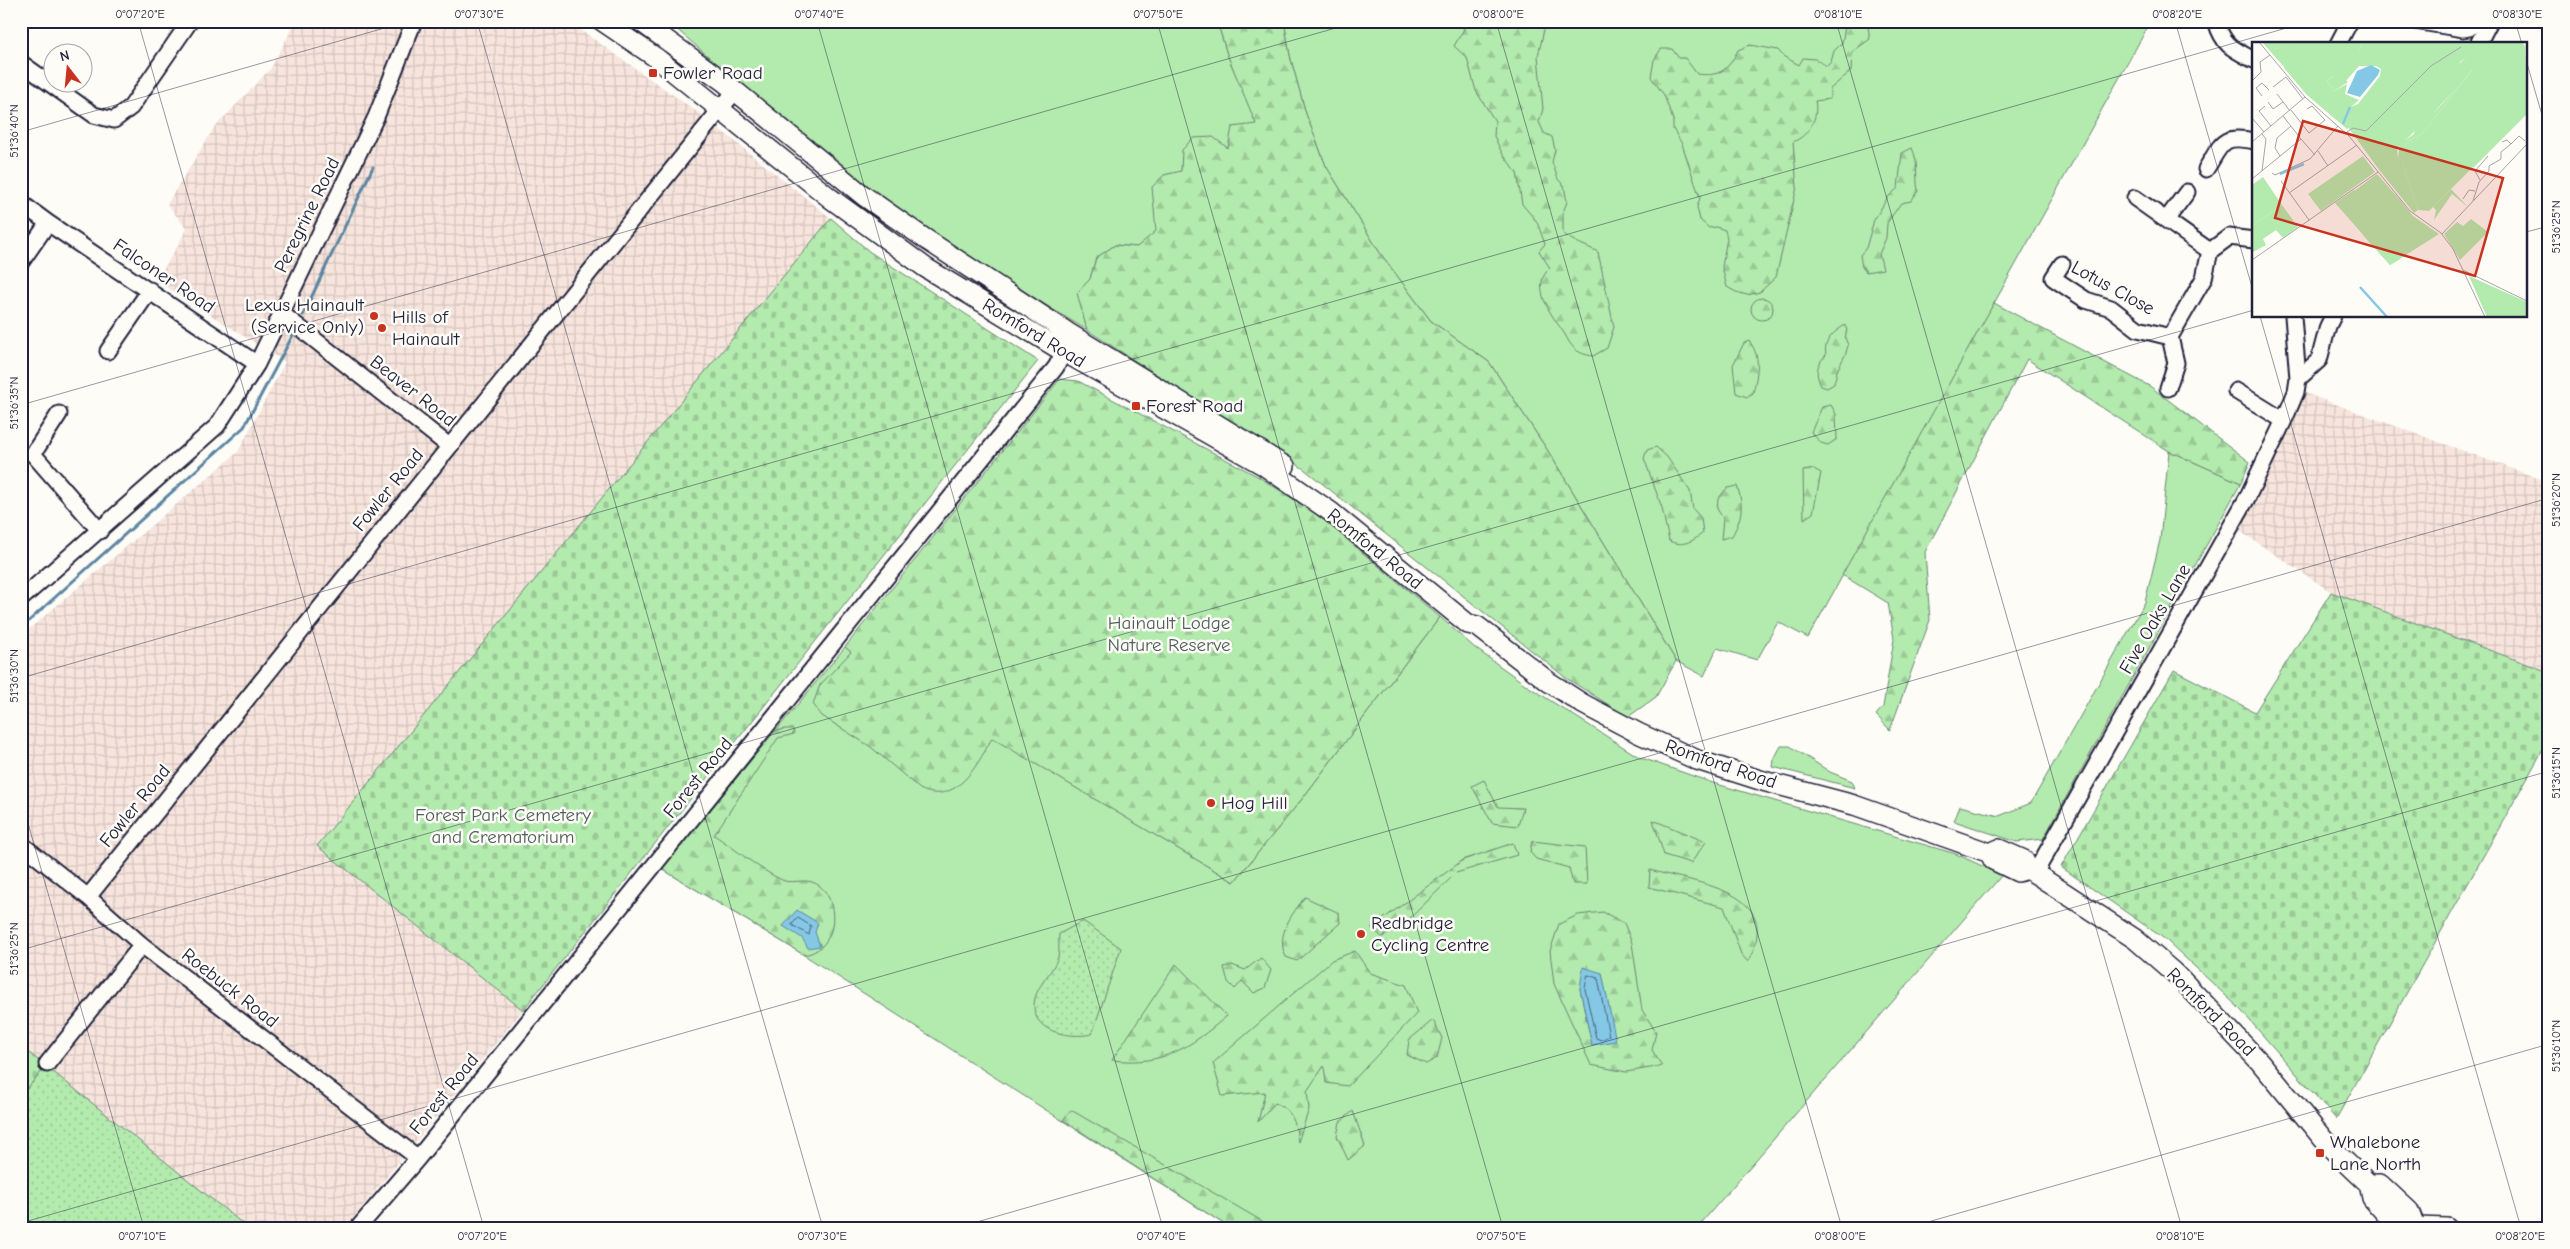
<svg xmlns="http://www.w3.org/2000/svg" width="2570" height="1249" font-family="'Comic Neue',sans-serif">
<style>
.industrial{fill:url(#industrial-grid)}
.green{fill:#b3eaad;stroke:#6a8674}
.forest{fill:url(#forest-firs);stroke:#6a8674;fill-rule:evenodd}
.cemetery{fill:url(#cemetery-stones);stroke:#6a8674}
.park{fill:url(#park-dots);stroke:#6a8674}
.water{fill:#84c8e6;stroke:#5d86a2}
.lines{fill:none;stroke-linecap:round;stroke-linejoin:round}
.shore{stroke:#49647f;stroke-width:1}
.stream{stroke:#5d86a2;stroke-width:3}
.minor-casing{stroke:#22223b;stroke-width:19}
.major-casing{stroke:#22223b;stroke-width:22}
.minor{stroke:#fdfcf7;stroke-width:15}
.major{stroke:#fdfcf7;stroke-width:19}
.ticks{fill:none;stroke:#22223b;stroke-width:1;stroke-opacity:0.45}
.poi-dot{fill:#c8321e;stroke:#fdfcf7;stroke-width:2}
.labels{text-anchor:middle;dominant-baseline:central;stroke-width:5;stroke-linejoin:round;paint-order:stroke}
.poi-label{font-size:19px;fill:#22223b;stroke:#fdfcf7;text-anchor:start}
.street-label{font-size:19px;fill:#22223b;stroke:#fdfcf7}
.park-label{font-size:19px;fill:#4e5e5d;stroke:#fdfcf7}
.inset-river{fill:none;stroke:#84c8e6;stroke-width:2.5}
.inset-road{fill:none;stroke:#a5a5ac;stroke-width:1}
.view{fill:#c8321e;fill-opacity:0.15;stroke:#c8321e;stroke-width:2.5}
.inset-edge{fill:none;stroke:#22223b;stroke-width:2.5}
.neatline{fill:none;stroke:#22223b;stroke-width:2}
.ticks-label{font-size:12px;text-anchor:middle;fill:#22223b}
</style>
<defs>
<pattern id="industrial-grid" width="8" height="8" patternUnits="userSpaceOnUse" patternTransform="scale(1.25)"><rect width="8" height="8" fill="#f7e5dd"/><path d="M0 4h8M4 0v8" fill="none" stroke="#d3c4bf"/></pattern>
<pattern id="forest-firs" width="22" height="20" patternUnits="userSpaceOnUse" patternTransform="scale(1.25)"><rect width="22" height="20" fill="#b3eaad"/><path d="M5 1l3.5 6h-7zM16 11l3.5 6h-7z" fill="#9ac896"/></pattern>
<pattern id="cemetery-stones" width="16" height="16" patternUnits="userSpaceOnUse" patternTransform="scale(1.25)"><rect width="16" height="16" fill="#b3eaad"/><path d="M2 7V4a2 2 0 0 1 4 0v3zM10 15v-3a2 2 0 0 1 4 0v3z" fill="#9ac896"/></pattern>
<pattern id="park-dots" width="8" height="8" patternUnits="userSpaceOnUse" patternTransform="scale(1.25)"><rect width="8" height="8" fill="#b3eaad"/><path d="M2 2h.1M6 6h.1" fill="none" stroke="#9ac896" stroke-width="1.8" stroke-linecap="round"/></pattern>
</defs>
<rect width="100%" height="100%" fill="#fdfcf7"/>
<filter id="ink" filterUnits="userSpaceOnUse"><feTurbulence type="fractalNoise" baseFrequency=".02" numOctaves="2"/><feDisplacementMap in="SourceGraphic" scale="10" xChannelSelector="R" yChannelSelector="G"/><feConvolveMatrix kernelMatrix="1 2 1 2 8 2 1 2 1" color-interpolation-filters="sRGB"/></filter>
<g filter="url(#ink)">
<!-- industrial -->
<path class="industrial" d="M296,21h272l135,95 128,102 -513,628 205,164 -178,218h-97l-227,-181v-411l217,-184 47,-90 -128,-81 30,-52 -20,-25 47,-76 57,-60z
M2302,392l247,90v190l-218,-80 -96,-64z"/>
<!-- green -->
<path class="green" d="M667,21h550l10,33 30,70 -29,24 -45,2 -2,22 -17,3 -7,56 -20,16 -22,-2 -19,13 -6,21 -12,14 9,37c-67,-40 -134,-81 -198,-126 -78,-56 -149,-121 -222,-183z
M1284,21h867l-343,617 -30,-16 -21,38 -40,-12 -13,28 -28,-15 -128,-210 -59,-89 -58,-41 -51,-68 -54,-87 -20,-52 -16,-58z
M2169,451l72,32 -198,356 -26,3 -63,-21 6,-15 39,10 32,-13 114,-201 15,-62z
M1440,617l35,31 54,39 110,70 74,26 243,71 46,21 -305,353h-467l-426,-273 -142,-86 183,-222 21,15 368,220 68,-83z
M1781,746h9l40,26 22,9 3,7 -82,-21 1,-8z"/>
<!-- forest -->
<path class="forest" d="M1217,21h67l6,35 16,58 20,52 54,87 51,68 58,41 59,89 128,210 -20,36 -28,20 -62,-39 -262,-209 -217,-139 -10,-37 13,-14 6,-21 19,-13 22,2 19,-16 -4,-44 12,-12 17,-4 1,-21 11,-12 20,-1 15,11 4,-21 24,-3 -29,-70z
M1456,21h90l-8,35 5,53 -4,13 5,11 8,4 3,13 -3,12 6,17 6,7 3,16 -4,10v21c11,10 22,12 35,19l16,75 -7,21 -14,8c-7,-1 -15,-3 -20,-9 -5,-5 -7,-12 -11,-17 -12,-17 -32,-44 -12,-62l-11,-17 6,-7 -8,-22 -15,-18 -5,-31 -15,-20 -8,-17 1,-15 -19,-30 -9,-33 -13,-12 10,-17z
M1853,21h21v3l-6,3 2,12 -18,13 -1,19 -21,18v10l-15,2c4,17 -6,34 -22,41l4,45 -21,90 -16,15 -13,3 -11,-3 -9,-5 -5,-20 5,-29 -2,-8 -9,-3 -7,1 -9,-8 -3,-13 3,-9 -18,-54 -9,-15v-9l-9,-25 -13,-18 3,-17 7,-11h11l7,9h6l12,16c23,3 31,-4 41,-24l12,-5 28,5 5,6 16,9 4,-7 12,1 12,7 4,-4 3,-11 8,-8 3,-16z
M1912,148c7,15 3,26 6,43l-7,10 -10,2 -14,20 -1,15 -7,16 4,15 -17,3 -4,-5 -2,-12 6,-7 8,-28 14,-23 10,-9 4,-35z
M1751 309a11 11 0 1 1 22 0a11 11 0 1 1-22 0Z
M1994,303l157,84 99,75 -9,21 -72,-32 -142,-92 -102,193 5,68 -40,110 -14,-15 7,-8 11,-68 -6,-36 -46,-28z
M1845,325l2,5 -2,8 3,7 -2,8 -9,18 -3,13 -7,4 -6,-2c-6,-13 -5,-21 5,-31 -3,-15 8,-23 19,-30z
M1749,341c13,16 8,34 4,52l-6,4 -11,-4 -3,-28 11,-22z
M1060,379l18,2 181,96 56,36 125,104 -138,182 -68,83 -242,-144c-14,26 -36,69 -72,51l-49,-42 -49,-31 -9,-12 7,-19 31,-33 -6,-5z
M1831,405l5,9 1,25 -9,6 -7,-2 -10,-11 11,-25z
M1656,447l11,10 23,34 3,18 8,9 2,15c-11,9 -21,14 -34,8l-7,-33 -18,-50 3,-8z
M1814,469l7,4 -8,40 -9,6 -1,-48z
M1737,486c7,20 5,32 -5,50l-11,3 2,-21 -6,-9 1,-10 9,-11z
M785,729h8l1,5 -16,4 -64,97c22,14 44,34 68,45 8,4 21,-1 30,2 19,6 24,32 19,49 -5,14 -13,21 -27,24l-142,-86 113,-138z
M1484,780l14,27 25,1 -5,18 -26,-3 -20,-37z
M1653,820l53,22 -15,21 -27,-8z
M1532,841l53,6 2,37h-14l-4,-16 -33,-9 -6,-7z
M1513,843l4,12 -61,18 -55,54 -19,10 -11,-9 92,-68z
M1650,870c48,14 136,20 98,92l-7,-8 -17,-47 -75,-20z
M1305,897l34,16 1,10 -43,38 -11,-4c-11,-22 6,-43 19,-60z
M1603,912l21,11 8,20 10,67 14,22 -4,18 10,16 -36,6 -35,-7 -37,-81 -4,-33 9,-27 19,-9zM1602,973l8,48 -18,24 -12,-56 2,-10z
M1355,951l15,22 36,12 11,28 -69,73 -22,-3 -2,-17 -17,25 2,18 -11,33c-2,-17 -4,-32 -23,-39l-17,19 7,-30 -43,4 -9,-33 119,-103z
M1261,958l10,12 -6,18 -11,5 -12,-12 -7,8 -7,-7 -4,-15 8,-2 13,5z
M1176,964l51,52c-38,32 -64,50 -115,44z
M1433,1020l9,18 -5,20 -11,6 -19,-9 2,-15z
M1071,1110l203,118h-44l-167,-108z
M1353,1111l12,35 -17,14 -11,-24 3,-14z"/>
<!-- cemetery -->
<path class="cemetery" d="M831,218l39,34 168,109 -515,649 -206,-164z
M2331,592l218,80v67l-213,380 -98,-112 -72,-67 -105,-73 113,-197 81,42z
M21,1047l25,19 -25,30z"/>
<!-- park -->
<path class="park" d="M1083,921l38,27 -29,86c-23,5 -65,-2 -57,-36 4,-15 18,-26 23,-41 2,-7 0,-15 1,-23z
M46,1066l202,162h-227v-132z"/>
<!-- water -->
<path class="water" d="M797,910l21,13 -3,9 5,14 -12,2 -6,-10 -19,-12z
M1583,967l19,6 14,68 -24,4 -12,-56z"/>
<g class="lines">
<!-- shore -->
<path class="shore" d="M798,918l13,8 -2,9 -17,-10z
M1588,975l10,3 11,58 -8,4 -5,-2 -11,-49z"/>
<!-- stream -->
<path class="stream" d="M303,315l70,-148
M21,628l223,-201 50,-94"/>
<defs>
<path id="minor" d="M2216,21c7,24 16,28 38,39
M2415,21l48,8 6,-1 8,-7
M2338,44l12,-23
M2478,44l12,-23
M21,63l73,52 20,5 17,-13 59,-86
M2206,169c16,-25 15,-35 48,-28
M2135,198l75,53
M21,203l27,20 -27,39
M2166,220l21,-28
M48,223l209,141
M2062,264l-9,14 33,22 25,8 27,21 32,8
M281,313l168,133
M108,351l42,-61
M2298,379l21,-19 9,-34 5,-10
M2168,388l8,-25 -6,-26 34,-59 6,-27 19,-14 25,3
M2236,391l42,26 7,1
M59,414l-26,40 67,77
M21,599l196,-173 40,-62 119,-247 38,-96
M21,844l67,53 54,48 276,213
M2035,873l212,-375 38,-80 11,-26 2,-13 -5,-63
M88,897l647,-806
M47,1064l95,-119
M358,1228l60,-70 638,-791 8,-15"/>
<path id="major" d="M602,21l53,36 175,141 96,70 138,84 199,113 68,47 137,112 9,2 72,56 34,22 55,29 59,27 66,21 91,24 136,48 9,-4 25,11 4,9 107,70 45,39 80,84 69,84 40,38 3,14 20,23 24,6 31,1
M640,21l83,60 141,115 60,42 143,94 218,134
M1990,853l3,7 25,12 10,-3
M2369,1184h11l29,27 7,17"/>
</defs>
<!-- minor casing -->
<use href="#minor" class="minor-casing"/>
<!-- major casing -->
<use href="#major" class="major-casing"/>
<!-- minor -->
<use href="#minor" class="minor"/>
<!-- major -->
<use href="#major" class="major"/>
</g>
</g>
<!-- ticks -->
<path class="ticks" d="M138,21l346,1207M477,21l346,1207M817,21l346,1207M1157,21l346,1207M1496,21l346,1207M1836,21l346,1207M2175,21l79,273M2515,21l7,23M2526,60l23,79M21,132l388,-111M2526,232l23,-6M2260,316l261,912M21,405l1339,-384M21,678l2290,-657M21,799l123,429M21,950l2233,-640M21,1223l2528,-725M956,1228l1593,-457M1907,1228l642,-184"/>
<!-- markers -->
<g class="poi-dot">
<rect x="648" y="68" width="10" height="10" rx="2.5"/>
<circle cx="374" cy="316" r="5"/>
<circle cx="382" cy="328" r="5"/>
<rect x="1131" y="401" width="10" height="10" rx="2.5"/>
<circle cx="1211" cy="803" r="5"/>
<circle cx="1361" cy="934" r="5"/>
<rect x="2315" y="1148" width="10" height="10" rx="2.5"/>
</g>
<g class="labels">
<!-- poi labels -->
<g class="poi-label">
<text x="663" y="73">Fowler Road</text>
<text x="364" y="305" text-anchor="end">Lexus Hainault<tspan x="364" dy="22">(Service Only)</tspan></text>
<text x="392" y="317">Hills of<tspan x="392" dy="22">Hainault</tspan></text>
<text x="1146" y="406">Forest Road</text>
<text x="1221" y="803">Hog Hill</text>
<text x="1371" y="923">Redbridge<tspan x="1371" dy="22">Cycling Centre</tspan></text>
<text x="2330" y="1142">Whalebone<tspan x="2330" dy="22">Lane North</tspan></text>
</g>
<!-- street labels -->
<g class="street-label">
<text transform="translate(307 215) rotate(-64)">Peregrine Road</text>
<text transform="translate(164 276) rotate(34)">Falconer Road</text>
<text transform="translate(2113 288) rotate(29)">Lotus Close</text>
<text transform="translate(1034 333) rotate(31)">Romford Road</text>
<text transform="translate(413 391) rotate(38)">Beaver Road</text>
<text transform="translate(388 490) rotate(-51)">Fowler Road</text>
<text transform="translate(1375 549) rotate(39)">Romford Road</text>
<text transform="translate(2155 619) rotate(-60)">Five Oaks Lane</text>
<text transform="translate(1721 764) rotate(19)">Romford Road</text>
<text transform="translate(698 778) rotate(-51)">Forest Road</text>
<text transform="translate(135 806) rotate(-51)">Fowler Road</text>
<text transform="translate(230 988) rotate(38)">Roebuck Road</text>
<text transform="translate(2211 1012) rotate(45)">Romford Road</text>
<text transform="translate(444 1094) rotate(-51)">Forest Road</text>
</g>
<!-- park labels -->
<g class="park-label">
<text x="1169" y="623">Hainault Lodge<tspan x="1169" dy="22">Nature Reserve</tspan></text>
<text x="503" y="815">Forest Park Cemetery<tspan x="503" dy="22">and Crematorium</tspan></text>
</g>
</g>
<!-- overview -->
<g transform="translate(2252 42)">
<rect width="275" height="275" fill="#fdfcf7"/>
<path d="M10,0l26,1 17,10 -20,15zM111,0h159l3,4 2,67 -98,98 -11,-1 -16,-47v-12l5,-9 16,-9 50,-64 -5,-13 -8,6 -7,30 -56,57 1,9 -18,13 -35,-48 6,-16 7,-3 22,-28 1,-7 -5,-3h-17v-15zM84,32l12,8 -14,9 -7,-10zM102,148l47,11 12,15 26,18 -49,31 -55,-62zM217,234l58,26v15h-40z" fill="#b3eaad"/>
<path d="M30,0h81l-4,9v15l-14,16 -6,1v-5l-6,-2 -6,5 7,10 13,-7 -2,10 14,6 -8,7 -6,16 4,4 -2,2 -40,-34 -23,-27 20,-15zM243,0h3l5,14 -9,5zM216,13l6,13h9v8l8,3 -1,9 -6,5 -22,1 -6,8 7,-16 8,-4 5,-7 -4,-5 -49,63 -16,9 -5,9v12l16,47 -4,3 -34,-42 8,-10 10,-3 2,-14 14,-10 2,-10h-5l-3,-20 -4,1 -2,-7 3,-3 2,8 7,-4 4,3 7,-7 10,-2 -2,-5 11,-5 7,9 -18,22 20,-22 4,-26zM253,19l1,14 -5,18 3,-22 -2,-4 -9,1v-2zM266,40l8,6 1,8 -11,5 -3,-4 5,-5zM251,51l-3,20 -4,-6 -10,-1v-5l12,-1zM225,54l7,3v5l-13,2 -8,-3 1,-6zM275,69v3l-58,58 12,-15 -1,-8 10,-1zM202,84l1,5 13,2 10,-3 -6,3h-8l5,8 -7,6 -7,14 -2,-11 5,-7 -8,-15zM188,88l10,24 -11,6 -6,-1 -9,-13 -5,38 -5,-37zM179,120l13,5 4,-5h4l-13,10 -6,13zM125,132l24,27 -22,16 -15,-16 -7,2 -7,-9zM199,147l17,18 -16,-13 -18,26 2,-10 -3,-3zM108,190l24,23 12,5 6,-2 -12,7z" fill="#b3eaad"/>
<path d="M111,114l12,16 -54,39 -13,-17zM11,135l19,28 -30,21v-41zM219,177l17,13 -28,28 -16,-26 13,-12 6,4z" fill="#b3eaad"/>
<path d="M183,27l9,14 -10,4 -16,15 -11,-9 22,-22zM30,163l16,22 -15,11 -7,-8 -13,9 3,6 -13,7 -1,-26z" fill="#b3eaad"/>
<path d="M119,23l9,5 -2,5 -18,22 -13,-4 10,-22z" fill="#84c8e6"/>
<path class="inset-river" d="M91,82l7,-17M28,132l24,-10M108,245l27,30"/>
<path class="inset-road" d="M7,0l46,55 44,39 61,75 31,22 12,16 32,68M0,39l9,-9 -1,-10 10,-7M21,45l13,-10 17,22M25,52l13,17M10,54l-6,-8 6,-5 7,7M16,60l5,7 10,-7M13,64l-6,5 12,15M39,68l18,23 16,-13 -13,-14 -5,3M0,76l12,14M95,90l6,-4 13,3 65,-65 30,-19M49,97l14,16M0,100l53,-45M259,102l8,-8 6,5M66,109l10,15M249,110l10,-8 -4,-4 -5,2M28,114l-5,-8 2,-10 14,-12M10,129l4,-32 -4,-5M20,131l3,2 35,-16 28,-33M0,137l49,-40 -18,-23M228,138l-5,-9 13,-15M29,139l28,39M37,151l68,-48M211,157l6,-9 6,1M221,159l6,-19 10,-11v-5l12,-7v-7M190,192l85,-90M0,218l126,-88M211,228l64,31"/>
<path class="view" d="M51,79l200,57 -28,98 -200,-58z"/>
<rect width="275" height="275" class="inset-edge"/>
</g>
<!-- margin -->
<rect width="2570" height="1249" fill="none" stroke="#fdfcf7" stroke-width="55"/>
<!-- north arrow -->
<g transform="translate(68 68) rotate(344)"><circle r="24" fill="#fdfcf7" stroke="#a5a5ac"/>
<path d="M0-4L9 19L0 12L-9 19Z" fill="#c8321e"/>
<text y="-8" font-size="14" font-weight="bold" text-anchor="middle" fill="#22223b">N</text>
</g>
<rect x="28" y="28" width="2514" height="1194" class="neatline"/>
<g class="ticks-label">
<text x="140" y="18">0°07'20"E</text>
<text x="479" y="18">0°07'30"E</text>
<text x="819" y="18">0°07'40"E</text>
<text x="1158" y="18">0°07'50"E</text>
<text x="1498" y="18">0°08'00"E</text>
<text x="1838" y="18">0°08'10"E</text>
<text x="2177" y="18">0°08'20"E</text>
<text x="2517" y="18">0°08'30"E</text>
<text transform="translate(14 131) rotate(-90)" y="4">51°36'40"N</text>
<text transform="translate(2556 227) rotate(-90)" y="4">51°36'25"N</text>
<text transform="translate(14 403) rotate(-90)" y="4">51°36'35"N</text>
<text transform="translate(2556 500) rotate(-90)" y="4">51°36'20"N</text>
<text transform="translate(14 676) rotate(-90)" y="4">51°36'30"N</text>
<text transform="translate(2556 773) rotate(-90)" y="4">51°36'15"N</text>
<text transform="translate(14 949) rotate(-90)" y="4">51°36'25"N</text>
<text transform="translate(2556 1046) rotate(-90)" y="4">51°36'10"N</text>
<text x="142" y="1240">0°07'10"E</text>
<text x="482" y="1240">0°07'20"E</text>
<text x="822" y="1240">0°07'30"E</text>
<text x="1161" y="1240">0°07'40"E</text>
<text x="1501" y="1240">0°07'50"E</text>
<text x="1840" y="1240">0°08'00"E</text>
<text x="2180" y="1240">0°08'10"E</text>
<text x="2520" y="1240">0°08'20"E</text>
</g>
</svg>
